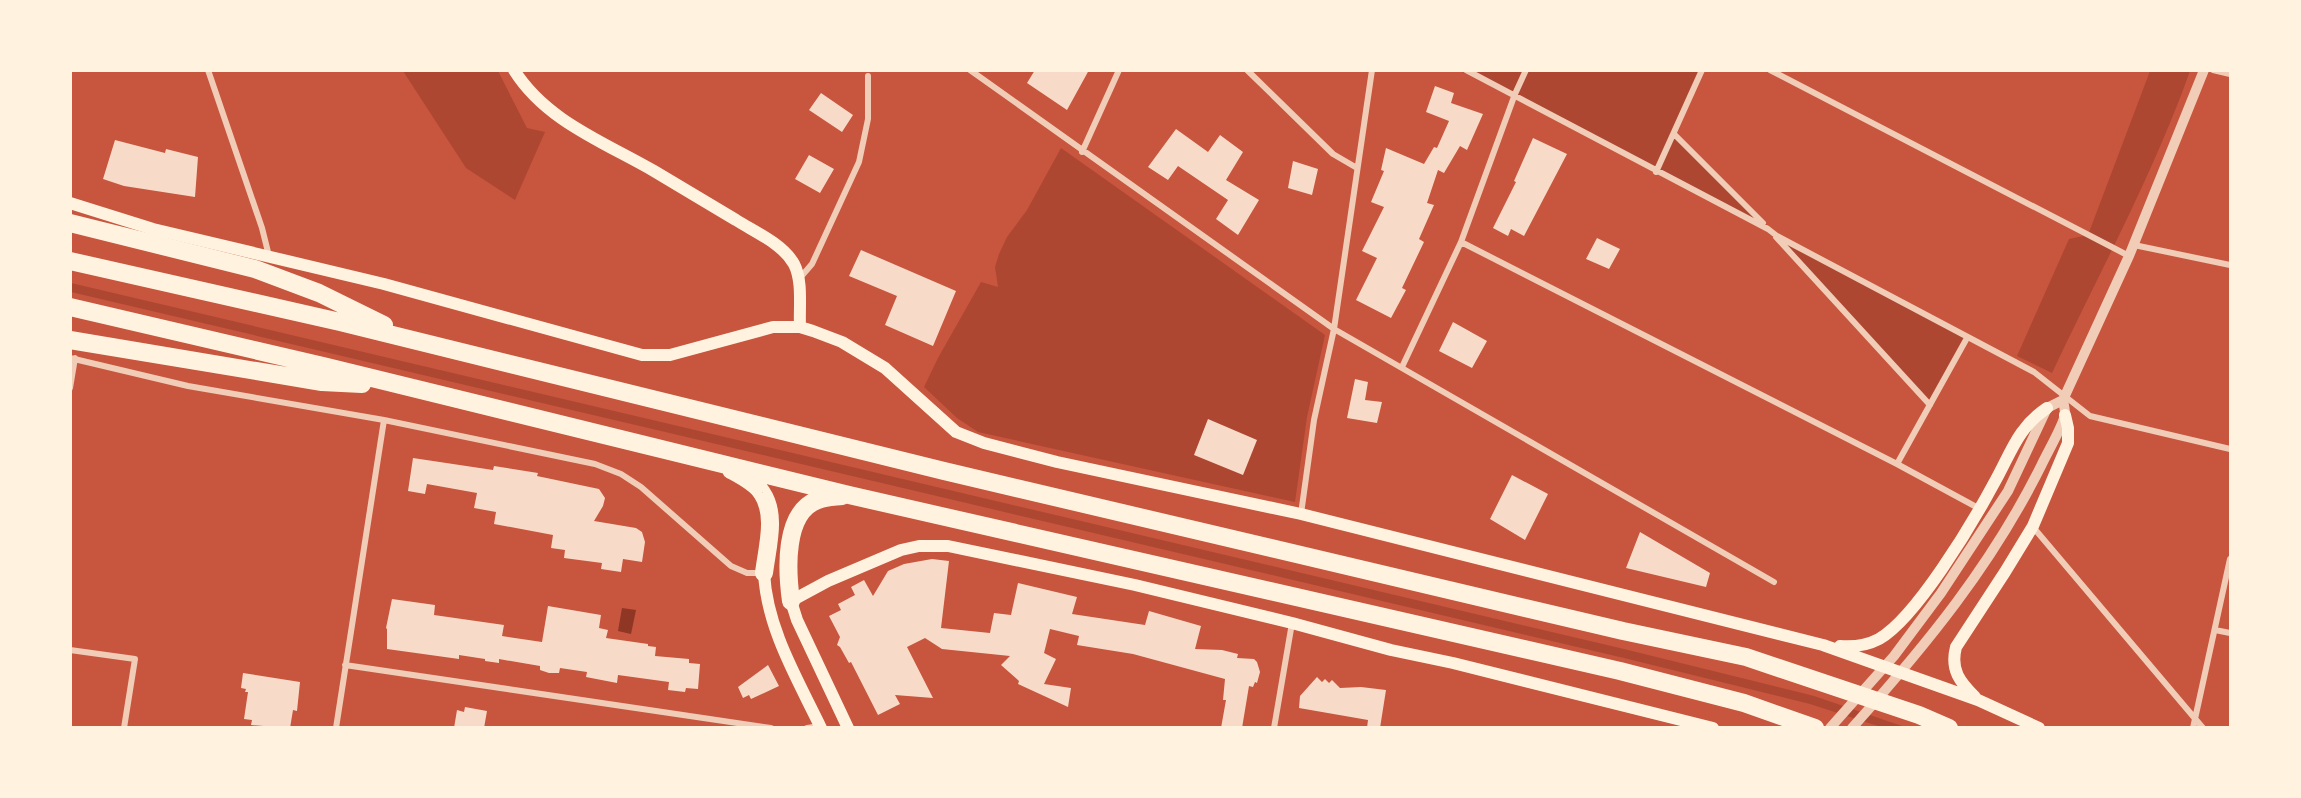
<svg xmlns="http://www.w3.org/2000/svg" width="2301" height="798" font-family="Manrope,sans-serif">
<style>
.green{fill:#ae4732}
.water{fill:#8f3625}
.building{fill:#f7dbc8}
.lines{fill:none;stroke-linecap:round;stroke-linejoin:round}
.minor{stroke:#f1ccb7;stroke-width:6}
.tertiary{stroke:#f1ccb7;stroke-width:10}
.secondary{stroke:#fff3e0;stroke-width:12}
.motorway{stroke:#fff3e0;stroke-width:18}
</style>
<rect width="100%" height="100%" fill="#c8553d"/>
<!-- green -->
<path class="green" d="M403,71h95l29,57 18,4 -30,68 -49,-32z
M1461,71h241l-28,63 94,95z
M2150,71h40c-37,104 -91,202 -138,302l-35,-17 52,-117 19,-4z
M1061,148l264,187 -18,82 -12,85 -317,-70 -21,-14 -33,-31 14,-29 43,-76 17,5 -3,-20 4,-13 8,-17 20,-27z
M1777,236l190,102 -37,67z
M71,283l1553,366 190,47 91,31h-24l-71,-23 -186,-46 -1553,-366z"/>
<!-- water -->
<path class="water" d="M622,608l14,2 -5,24 -13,-3z"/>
<!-- building -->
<path class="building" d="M1035,70h54l-22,40 -40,-27z
M1435,86l19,7 -3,10 32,11 -16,36 -7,-4 -16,27 -6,-3 -11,33 7,2 -15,34 5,3 -22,46 4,2 -15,28 -35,-18 21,-42 -15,-7 22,-44 -13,-5 13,-31 -3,-1 5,-22 38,16 10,-17 3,1 12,-27 -23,-9z
M821,93l32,22 -11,17 -33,-22z
M1176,129l32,23 12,-17 23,17 -17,28 33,20 -21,35 -22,-16 12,-19 -50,-34 -10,14 -20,-13z
M1533,138l34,16 -43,82 -13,-7 -3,7 -15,-8 23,-46 -2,-1z
M115,140l50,13 1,-4 32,8 -3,40 -71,-11 -21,-7z
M809,155l25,14 -14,24 -25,-14z
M1293,161l25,8 -6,26 -24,-7z
M1597,238l23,11 -11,20 -23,-10z
M861,250l95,41 -23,55 -48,-21 12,-29 -48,-20z
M1453,322l34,19 -15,27 -33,-17z
M1355,379l13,3 -3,18 17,2 -5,21 -30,-5z
M1208,419l49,21 -14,35 -49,-20z
M413,458l80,12 1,-4 44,7 -1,3 62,13 6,9 -2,8 -9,15 42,7 6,4 3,10 -3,20 -19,-3 -2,13 -20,-3 1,-6 -38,-5 1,-8 -14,-2 2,-13 -59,-11 2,-12 -22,-4 3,-15 -50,-9 -2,10 -17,-3z
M1512,475l36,19 -23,46 -35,-21z
M1640,532l70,41 -4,14 -80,-19z
M932,559l17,2 -8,67 49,5 4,-20 17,2 7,-32 59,14 -5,17 73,11 4,-14 52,15 -6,23 27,1 16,4 -1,4 17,1 3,3 3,10 -3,11 -2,-1 -2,5 -4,-1 -7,42h-21l5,-28h-3l2,-21 -92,-25 -56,-9 2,-9 -29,-7 -6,24 12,6 -12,25 27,4 -3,19 -50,-23 1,-3 -18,-16 9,-9 -68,-7 -17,-11 -18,9 26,51 -38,-3 5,9 -22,11 -27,-53 -2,1 -9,-16 -3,-2 3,-8 -11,-21 12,-6 -3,-6 17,-9 -4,-8 13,-7 9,16 15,-25 16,-7z
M392,599l43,6 -1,10 70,10 -2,11 40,6 6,-36 53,9 -2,13 9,2 -2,8 42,6v2l8,1 -1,9 34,3v4l11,1 -2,25 -12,-1 -1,4 -17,-2 1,-8 -51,-7 -1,8 -31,-6 1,-5 -27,-4 -1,5h-10l-9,-3v-4l-41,-7v4l-14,-2v-2l-26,-4v4l-72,-10v-20l-1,-1z
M768,665l11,21 -28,13 -2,-4 -6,3 -5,-11z
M243,673l57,9 -3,29 -4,-1 -3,18 -39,-3 1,-5 -8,-1 4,-27h-3l1,-3 -5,-1z
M1317,677l5,5 3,-3 4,4 3,-3 8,8 21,-1 25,3 -6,38h-13l1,-8 -69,-12 1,-12z
M465,707l22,4 -3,17h-30l3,-18 7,2z"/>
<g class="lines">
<!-- minor -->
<path class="minor" d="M208,70l54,158 7,28
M970,70l364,259 440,253
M1247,70l86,84 24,14
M1466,70l302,159 9,7 257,136 56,44 140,33
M1770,70l359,186
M2213,70l17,4
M1674,134l89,89
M1082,152l37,-82
M1656,172l46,-102
M1776,237l154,168
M1461,242l436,222 83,45
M2134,245l96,20
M799,279l13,-15 47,-102 9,-43v-43
M70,358l118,28 196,34 211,44 26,10 20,13 90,79 16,7h14
M1402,367l59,-125 54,-148 11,-24
M70,388l5,-30
M1897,464l70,-126
M1301,514l13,-94 20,-91 38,-259
M2033,527l170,201
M2215,630l15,3
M70,650l65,9 -11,69
M345,665l426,63
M336,728l48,-308
M807,728l13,-2
M1274,728l18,-105
M2193,728l37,-169"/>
<!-- tertiary -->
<path class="tertiary" d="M1830,728l64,-72 47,-63 67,-102 39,-83 16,-8
M1852,728c75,-84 140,-163 190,-264 5,-11 22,-40 23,-50 0,-4 -1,-9 -2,-14l66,-144 75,-186"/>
<!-- secondary -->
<path class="secondary" d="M514,70c32,51 90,72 140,101 27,16 55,33 82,49 19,12 47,24 58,44 9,17 5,44 6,63
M70,203l83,26 231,55 258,71h28l103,-28h27l13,4 29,11 43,26 71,64 28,11 73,19 244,52 522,131 155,55 61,28
M764,573c3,56 33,105 57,155
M1840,646c14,1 26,0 39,-7 37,-21 93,-115 114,-154 18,-31 23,-56 54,-77
M1975,697c-15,-15 -25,-27 -19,-50l49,-75 28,-46 35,-83v-15l-3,-13
M848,728l-51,-108 -6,-19 37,-20 73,-31 18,-4h29l187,39 157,38 99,27 62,13 260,65"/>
<!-- motorway -->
<path class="motorway" d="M70,223l185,46 64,24 65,32
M70,261l270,61 604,149 679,160 123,26 173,58 30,13
M70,307l253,59 526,129 771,176 124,32 71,25
M70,340l252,42 40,2
M731,470c11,6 25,13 31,23 15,22 5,55 2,80
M791,601c-4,-29 -8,-89 27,-101 8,-3 16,-3 24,-4"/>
</g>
<!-- border -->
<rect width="2301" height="798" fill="none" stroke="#fff3e0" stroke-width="144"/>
</svg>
